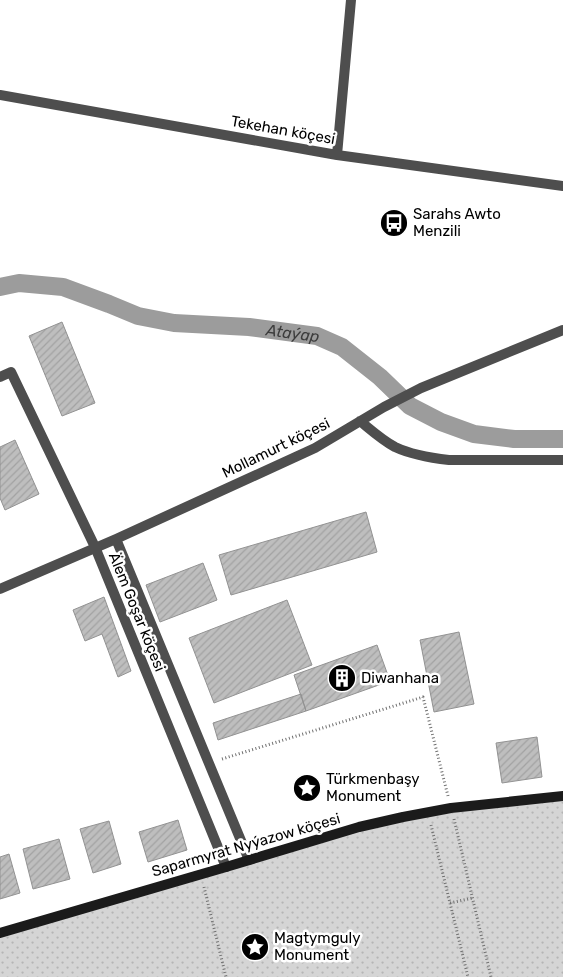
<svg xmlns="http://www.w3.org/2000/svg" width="563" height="977" font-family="Rubik,sans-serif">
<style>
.grass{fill:url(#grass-dots)}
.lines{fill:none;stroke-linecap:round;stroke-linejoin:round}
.canal{stroke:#9c9c9c;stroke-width:18}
.building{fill:url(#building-hatch);stroke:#929292}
.path{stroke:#707070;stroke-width:3;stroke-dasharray:1 2.5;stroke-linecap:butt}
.street{stroke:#4e4e4e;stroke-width:10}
.secondary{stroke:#1b1b1b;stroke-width:10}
.labels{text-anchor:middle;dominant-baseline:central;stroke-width:5;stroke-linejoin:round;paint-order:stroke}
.street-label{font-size:15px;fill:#000;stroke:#fff}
.poi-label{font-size:15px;fill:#000;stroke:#fff;text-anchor:start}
.water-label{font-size:16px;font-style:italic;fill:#3d3d3d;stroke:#fff}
</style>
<defs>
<pattern id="grass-dots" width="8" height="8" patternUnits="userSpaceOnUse" patternTransform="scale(1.25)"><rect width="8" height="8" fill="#d5d5d5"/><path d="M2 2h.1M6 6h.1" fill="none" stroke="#b5b5b5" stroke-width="1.8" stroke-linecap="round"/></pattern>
<pattern id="building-hatch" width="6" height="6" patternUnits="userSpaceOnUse" patternTransform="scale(1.25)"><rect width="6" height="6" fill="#bebebe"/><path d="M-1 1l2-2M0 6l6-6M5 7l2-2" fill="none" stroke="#a2a2a2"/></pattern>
</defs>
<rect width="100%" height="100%" fill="#fff"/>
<!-- grass -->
<path class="grass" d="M563,796v181h-563v-44l359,-106z"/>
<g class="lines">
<!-- canal -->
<path class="canal" id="s1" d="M0,287l19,-4 44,4 46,17 29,12 36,7 75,4 68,9 25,11 38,30 30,29 31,16 33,12 40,5h49"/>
</g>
<!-- building -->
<path class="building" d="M62,322l33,81 -33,13 -33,-80z
M15,440l24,54 -34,16 -5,-12v-51z
M366,512l11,40 -146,43 -12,-40z
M203,563l14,37 -57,22 -14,-37z
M104,597l27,74 -13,6 -16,-43 -17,7 -12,-31z
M287,600l25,65 -98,38 -25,-65z
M459,632l15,72 -40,8 -14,-72z
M377,645l13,36 -84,30 -12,-36z
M301,694l5,17 -88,29 -5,-17z
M537,737l5,40 -40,6 -6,-40z
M178,820l9,30 -39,12 -9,-30z
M109,821l12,43 -28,9 -13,-44z
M59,839l11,40 -37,10 -10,-40z
M9,854l11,39 -20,6v-42z"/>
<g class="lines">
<!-- path -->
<path class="path" d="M222,759l201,-62 25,99
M454,819l37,158
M431,825l37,152
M204,887l22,90
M450,903l23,-5"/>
<!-- street -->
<path class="street" d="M0,95l337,60 226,31
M337,155l14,-155
M0,377l11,-5 84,175 131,320
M360,421c11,9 22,19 35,26 17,8 36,11 54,13h114
M116,539l133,321
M0,589l116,-50 199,-91 69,-41 37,-19 142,-58"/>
<!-- secondary -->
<path class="secondary" d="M0,933l226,-66 133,-40 44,-10 48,-9 112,-12"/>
</g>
<!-- icons -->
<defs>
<symbol id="bus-disc" viewBox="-11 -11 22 22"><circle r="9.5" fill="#000" stroke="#fff"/><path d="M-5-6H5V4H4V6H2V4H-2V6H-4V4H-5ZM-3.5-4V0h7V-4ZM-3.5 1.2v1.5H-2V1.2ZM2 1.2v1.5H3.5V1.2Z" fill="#fff"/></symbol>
<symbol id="building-disc" viewBox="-11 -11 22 22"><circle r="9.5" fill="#000" stroke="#fff"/><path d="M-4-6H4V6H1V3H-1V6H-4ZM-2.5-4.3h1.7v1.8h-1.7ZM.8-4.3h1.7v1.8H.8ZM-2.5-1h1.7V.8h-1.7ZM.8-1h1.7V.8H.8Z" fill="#fff"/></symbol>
<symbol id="sight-disc" viewBox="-11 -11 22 22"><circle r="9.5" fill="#000" stroke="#fff"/><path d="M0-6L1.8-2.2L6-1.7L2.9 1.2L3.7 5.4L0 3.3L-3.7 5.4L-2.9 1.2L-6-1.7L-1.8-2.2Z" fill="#fff"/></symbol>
</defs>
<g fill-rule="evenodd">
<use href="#bus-disc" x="378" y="207" width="32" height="32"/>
<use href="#building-disc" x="326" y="662" width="32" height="32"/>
<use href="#sight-disc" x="291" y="772" width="32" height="32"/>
<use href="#sight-disc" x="239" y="931" width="32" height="32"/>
</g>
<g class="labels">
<!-- street labels -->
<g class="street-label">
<text transform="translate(283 130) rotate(10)">Tekehan köçesi</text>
<text transform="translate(276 448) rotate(-26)">Mollamurt köçesi</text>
<text transform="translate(137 612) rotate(68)">Älem Goşar köçesi</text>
<text transform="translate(246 845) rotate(-16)">Saparmyrat Nyýazow köçesi</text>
</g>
<!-- poi labels -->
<g class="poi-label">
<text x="413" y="214">Sarahs Awto<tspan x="413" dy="17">Menzili</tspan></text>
<text x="361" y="678">Diwanhana</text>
<text x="326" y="779">Türkmenbaşy<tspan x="326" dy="17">Monument</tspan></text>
<text x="274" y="938">Magtymguly<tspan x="274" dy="17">Monument</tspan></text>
</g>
<!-- water labels -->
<g class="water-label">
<text stroke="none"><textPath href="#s1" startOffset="300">Ataýap</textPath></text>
</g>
</g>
</svg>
